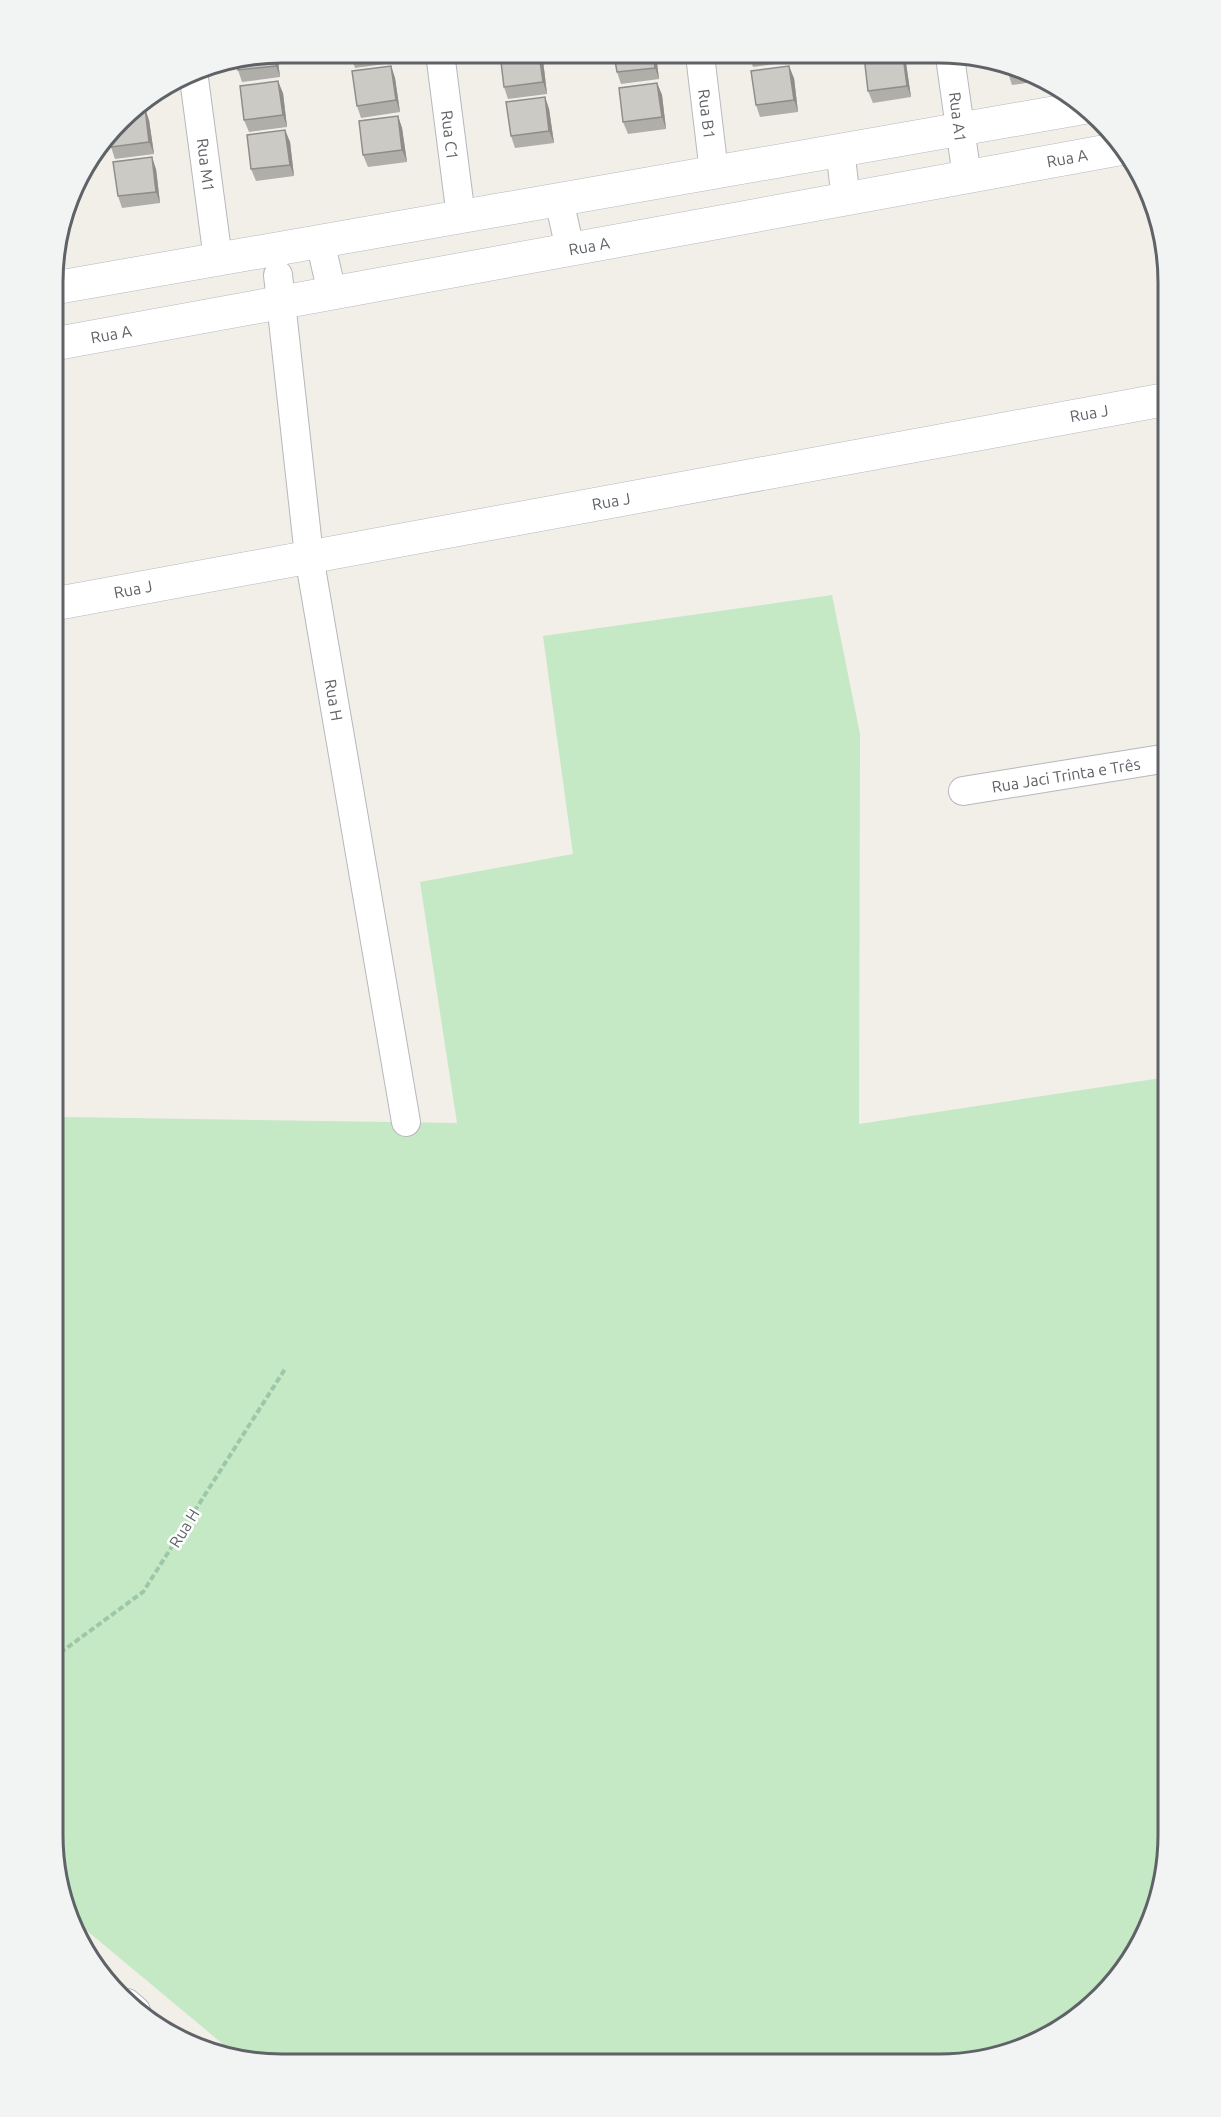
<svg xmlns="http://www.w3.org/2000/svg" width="1221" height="2117" font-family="Ubuntu,sans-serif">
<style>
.green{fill:#c5e8c5}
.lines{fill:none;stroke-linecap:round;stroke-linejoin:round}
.minor-casing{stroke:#b5b8bc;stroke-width:30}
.tertiary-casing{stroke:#b5b8bc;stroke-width:34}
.path{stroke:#9cc7a9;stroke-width:4;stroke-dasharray:6 3;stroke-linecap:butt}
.minor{stroke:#fff;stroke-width:28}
.tertiary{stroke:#fff;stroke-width:33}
.wall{fill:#afaea9}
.shaded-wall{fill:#8f8d8a}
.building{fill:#cccac5;stroke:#8f8d8a;stroke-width:1.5}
.labels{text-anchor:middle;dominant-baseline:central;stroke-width:5;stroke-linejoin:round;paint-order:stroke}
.street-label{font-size:16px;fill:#5f6368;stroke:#fff}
.rim{fill:none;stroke:#5f6368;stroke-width:3}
</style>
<rect width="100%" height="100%" fill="#f1efe8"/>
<!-- green -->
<path class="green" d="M832,595l28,139 -1,390 309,-47v773l-17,73 -30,52 -54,51 -54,26 -74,12 -687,-2 -10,-2 -174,-145 -3,-6 -12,-74v-698l12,-20 392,6 -37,-241 153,-28 -30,-218z"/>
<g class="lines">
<defs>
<path id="minor" d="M440,53l21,164
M700,55l14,117
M950,57l17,120
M193,71l25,188
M840,150l6,49
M559,200l11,49
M320,241l12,52
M278,275l31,281 97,566
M963,791l205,-33
M127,2003l9,8"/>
<path id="tertiary" d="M54,288l1033,-181
M54,344l1070,-196
M54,604l1114,-205"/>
</defs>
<!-- minor casing -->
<use href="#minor" class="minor-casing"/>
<!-- tertiary casing -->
<use href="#tertiary" class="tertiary-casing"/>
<!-- path -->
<path class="path" d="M53,1658l90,-66 142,-223"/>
<!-- minor -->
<use href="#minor" class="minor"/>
<!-- tertiary -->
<use href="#tertiary" class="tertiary"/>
</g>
<!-- wall -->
<path class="wall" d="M277,53l3,24 -38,5 -4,-12 -1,-9z
M350,53h42l1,10 -38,5z
M500,54h41l2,6 4,34 -39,5 -4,-12z
M656,55l3,24 -38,5 -4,-12z
M749,55l42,1 1,6 -39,5z
M906,63l5,34 -38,6 -5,-12z
M1007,65l33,11 7,4 -35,5 -4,-12z
M391,66l4,12 5,34 -39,6 -4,-12z
M794,78l4,34 -38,5 -4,-12z
M657,83l5,12 4,34 -38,5 -5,-12z
M283,93l4,34 -38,5 -5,-12z
M545,97l4,12 5,34 -39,5 -4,-12z
M147,99v5l-10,2z
M398,116l4,12 5,34 -39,5 -5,-12z
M149,120l5,34 -39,5 -4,-12z
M285,130l5,12 4,34 -38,5 -5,-12z
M156,169l4,34 -38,5 -4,-12z"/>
<!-- shaded-wall -->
<path class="shaded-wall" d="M277,53l3,24 -4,-11 -1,-12z
M389,53h3l1,10z
M539,54h2l2,6 4,34 -4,-12z
M653,55h3l3,24 -4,-11z
M903,56h1l2,7 5,34 -4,-11z
M391,66l4,12 5,34 -4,-12z
M789,66l5,12 4,34 -4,-12z
M278,81l5,12 4,34 -4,-12z
M657,83l5,12 4,34 -4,-12z
M545,97l4,12 5,34 -5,-12z
M145,108l4,12 5,34 -5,-12z
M398,116l4,12 5,34 -5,-12z
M285,130l5,12 4,34 -4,-11z
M152,157l4,12 4,34 -4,-11z"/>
<!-- building -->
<path class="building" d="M350,53h24l-23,3z
M275,54l1,12 -38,4 -1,-9z
M500,54h39l4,28 -39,5z
M614,55h39l2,13 -38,4z
M864,56h39l4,30 -39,5z
M1007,65l18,6 -17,2z
M391,66l5,34 -39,6 -5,-35z
M789,66l5,34 -38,5 -5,-34z
M278,81l5,34 -39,5 -4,-34z
M657,83l5,34 -39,5 -4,-34z
M545,97l4,34 -38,5 -5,-34z
M145,108l4,34 -38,5 -1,-10 20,-27z
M398,116l4,34 -39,5 -4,-34z
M285,130l5,35 -39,4 -4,-34z
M152,157l4,35 -38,4 -5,-34z"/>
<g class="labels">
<!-- street labels -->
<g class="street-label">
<text transform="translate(707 114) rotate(83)">Rua B1</text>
<text transform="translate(958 117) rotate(83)">Rua A1</text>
<text transform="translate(450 135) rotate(83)">Rua C1</text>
<text transform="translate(1067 158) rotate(-10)">Rua A</text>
<text transform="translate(206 165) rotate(83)">Rua M1</text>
<text transform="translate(589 246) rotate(-10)">Rua A</text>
<text transform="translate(111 334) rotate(-10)">Rua A</text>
<text transform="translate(1089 413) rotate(-10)">Rua J</text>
<text transform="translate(611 501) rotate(-10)">Rua J</text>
<text transform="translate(133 589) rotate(-11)">Rua J</text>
<text transform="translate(334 700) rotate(80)">Rua H</text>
<text transform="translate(1066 775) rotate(-9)">Rua Jaci Trinta e Três</text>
<text transform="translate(184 1528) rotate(-58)">Rua H</text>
</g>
</g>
<!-- crop -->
<path d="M0 0H1221V2117H0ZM282 63H939A219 219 0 0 1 1158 282V1835A219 219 0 0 1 939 2054H282A219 219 0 0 1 63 1835V282A219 219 0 0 1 282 63Z" fill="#f2f3f3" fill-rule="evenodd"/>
<path class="rim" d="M282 63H939A219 219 0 0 1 1158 282V1835A219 219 0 0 1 939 2054H282A219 219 0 0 1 63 1835V282A219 219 0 0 1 282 63Z"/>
</svg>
